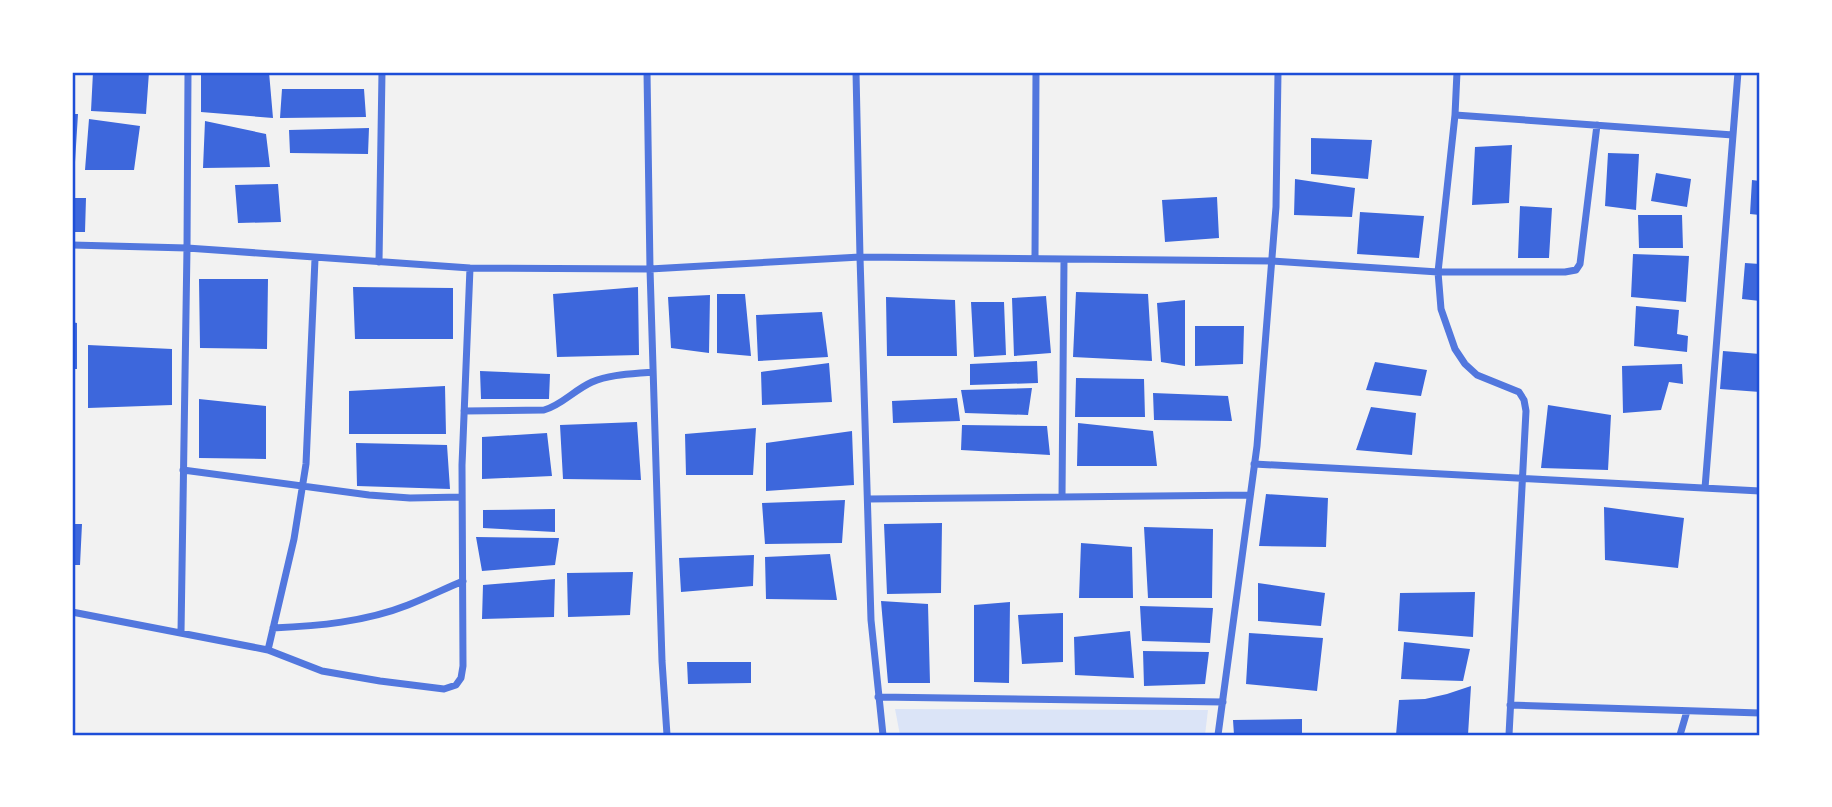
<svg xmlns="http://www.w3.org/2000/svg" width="1832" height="807" font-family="Cabin,sans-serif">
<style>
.green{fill:#dbe4f7}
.building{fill:#3d67dc}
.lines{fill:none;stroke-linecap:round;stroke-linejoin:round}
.minor{stroke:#5277de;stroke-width:7}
.neatline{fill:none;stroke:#1d4ed8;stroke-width:2.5}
</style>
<rect width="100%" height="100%" fill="#f2f2f2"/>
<!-- green -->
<path class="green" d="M895,709l313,1 -3,25h-305z"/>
<!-- building -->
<path class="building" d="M93,72h56l-3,42 -55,-3z
M201,72h68l4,46 -72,-6z
M282,89h82l2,28 -86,1z
M72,114h6l-3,48h-3z
M89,119l51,7 -6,44h-49z
M205,121l61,13 4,33 -67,1z
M369,128l-1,26 -78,-1 -1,-23z
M1311,138l61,2 -4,39 -57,-5z
M1512,145l-3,58 -37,2 3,-58z
M1608,153l31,1 -3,56 -31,-4z
M1656,173l35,6 -4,28 -36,-6z
M1295,179l60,9 -3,29 -58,-2z
M1752,180l8,1v34l-10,-1z
M278,184l3,38 -43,1 -3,-38z
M1217,197l2,41 -54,4 -3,-42z
M72,198h14l-1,34h-13z
M1520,206l32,2 -3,50h-31z
M1360,212l64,4 -5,42 -62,-4z
M1638,215h44l1,33h-44z
M1633,254l56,2 -3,46 -55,-5z
M1745,263l15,1v37l-18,-2z
M199,279h69l-1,70 -67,-1z
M353,287l100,1v51h-98z
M638,287l1,68 -82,2 -4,-63z
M1076,292l72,2 4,67 -79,-4z
M717,294h28l6,62 -34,-3z
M710,295l-1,58 -38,-5 -3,-51z
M1046,296l5,57 -37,3 -2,-58z
M886,297l69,3 2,56h-70z
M1185,300v66l-24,-4 -4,-59z
M971,302h33l2,53 -32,2z
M1636,306l43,4 -2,24 11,2 -1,16 -53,-6z
M822,312l6,45 -70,4 -2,-46z
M72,322l5,1v46h-5z
M1195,326h49l-1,38 -48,2z
M88,345l84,4v56l-84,3z
M1723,351l37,3v38l-40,-3z
M1037,361l1,22 -68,2v-21z
M1375,362l52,8 -6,26 -55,-6z
M829,363l3,39 -70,3 -1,-33z
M1682,364l1,20 -14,-2 -8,28 -38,3 -1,-47z
M480,371l70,3 -1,25h-68z
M1076,378l68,1 1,38h-70z
M445,386l1,48h-97v-43z
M1032,388l-4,27 -63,-2 -4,-23z
M1153,393l75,3 4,25 -78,-1z
M957,398l3,23 -67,2 -1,-22z
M199,399l67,7v53l-67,-1z
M1548,405l63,10 -3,55 -67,-2z
M1371,407l45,6 -4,42 -56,-5z
M637,422l4,58 -78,-1 -3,-54z
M1078,423l75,8 4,35h-80z
M962,425l85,1 3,29 -89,-5z
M756,428l-3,47h-67l-1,-41z
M852,431l2,54 -88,6v-48z
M547,433l5,43 -70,3v-42z
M356,443l91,2 3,44 -93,-3z
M1266,494l62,4 -2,49 -67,-1z
M845,500l-3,43 -77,1 -3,-41z
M1604,507l80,11 -6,50 -73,-8z
M555,509v23l-72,-4v-18z
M942,523l-1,70 -54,1 -3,-70z
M72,524h10l-2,41h-8z
M1144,527l69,2 -1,69h-64z
M476,537l83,1 -4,27 -73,6z
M1081,543l51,4 1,51h-54z
M830,554l7,46 -71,-1 -1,-42z
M754,555l-1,31 -72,6 -2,-34z
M633,572l-3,43 -62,2 -1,-44z
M555,579l-1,38 -72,2 1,-34z
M1258,583l67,10 -4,33 -63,-5z
M1475,592l-2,45 -75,-6 2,-38z
M881,601l47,3 2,79h-42z
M1010,602l-1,81 -35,-1v-77z
M1140,606l73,2 -3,35 -68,-2z
M1063,613v49l-41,2 -4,-49z
M1130,631l4,47 -59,-3 -1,-38z
M1249,633l74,5 -6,53 -71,-7z
M1404,642l66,7 -7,32 -62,-2z
M1143,651l66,1 -4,32 -61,2z
M687,662h64v21l-63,1z
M1471,686l-3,49h-72l3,-35 26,-1 22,-5z
M1302,719v16h-68l-1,-15z"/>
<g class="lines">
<!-- minor -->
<path class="minor" d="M647,72l3,197 12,392 5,74
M856,72l4,185 11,363 12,115
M1455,115l278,20
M72,245l115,3 283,20 180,1 210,-12 412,4 166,11 17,-157 2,-43
M1035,258l1,-186
M379,262l3,-190
M464,411l80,-1c18,-5 30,-20 48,-28 19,-8 41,-8 61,-10
M1254,464l506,27
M183,470l186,25 41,3 52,-1
M1705,488l33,-416
M1062,497l2,-238
M868,499l382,-4
M72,612l196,38 54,21 58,10 64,8 12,-4 5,-7 2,-12 -1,-201 8,-197
M273,628c45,-2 92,-6 135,-23 18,-7 36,-16 55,-24
M181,633l6,-385 1,-176
M268,650l26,-111 12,-75 9,-205
M878,697l345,5
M1510,705l250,8
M1218,735l39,-289 19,-239 2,-135
M1509,735l17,-324 -2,-11 -5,-8 -42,-17 -12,-11 -10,-15 -14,-40 -3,-37h127l11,-2 4,-6 17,-139
M1680,735l7,-24"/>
</g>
<!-- border -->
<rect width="1832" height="807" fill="none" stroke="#ffffff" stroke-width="147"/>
<rect x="74" y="74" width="1684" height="660" class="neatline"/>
</svg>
